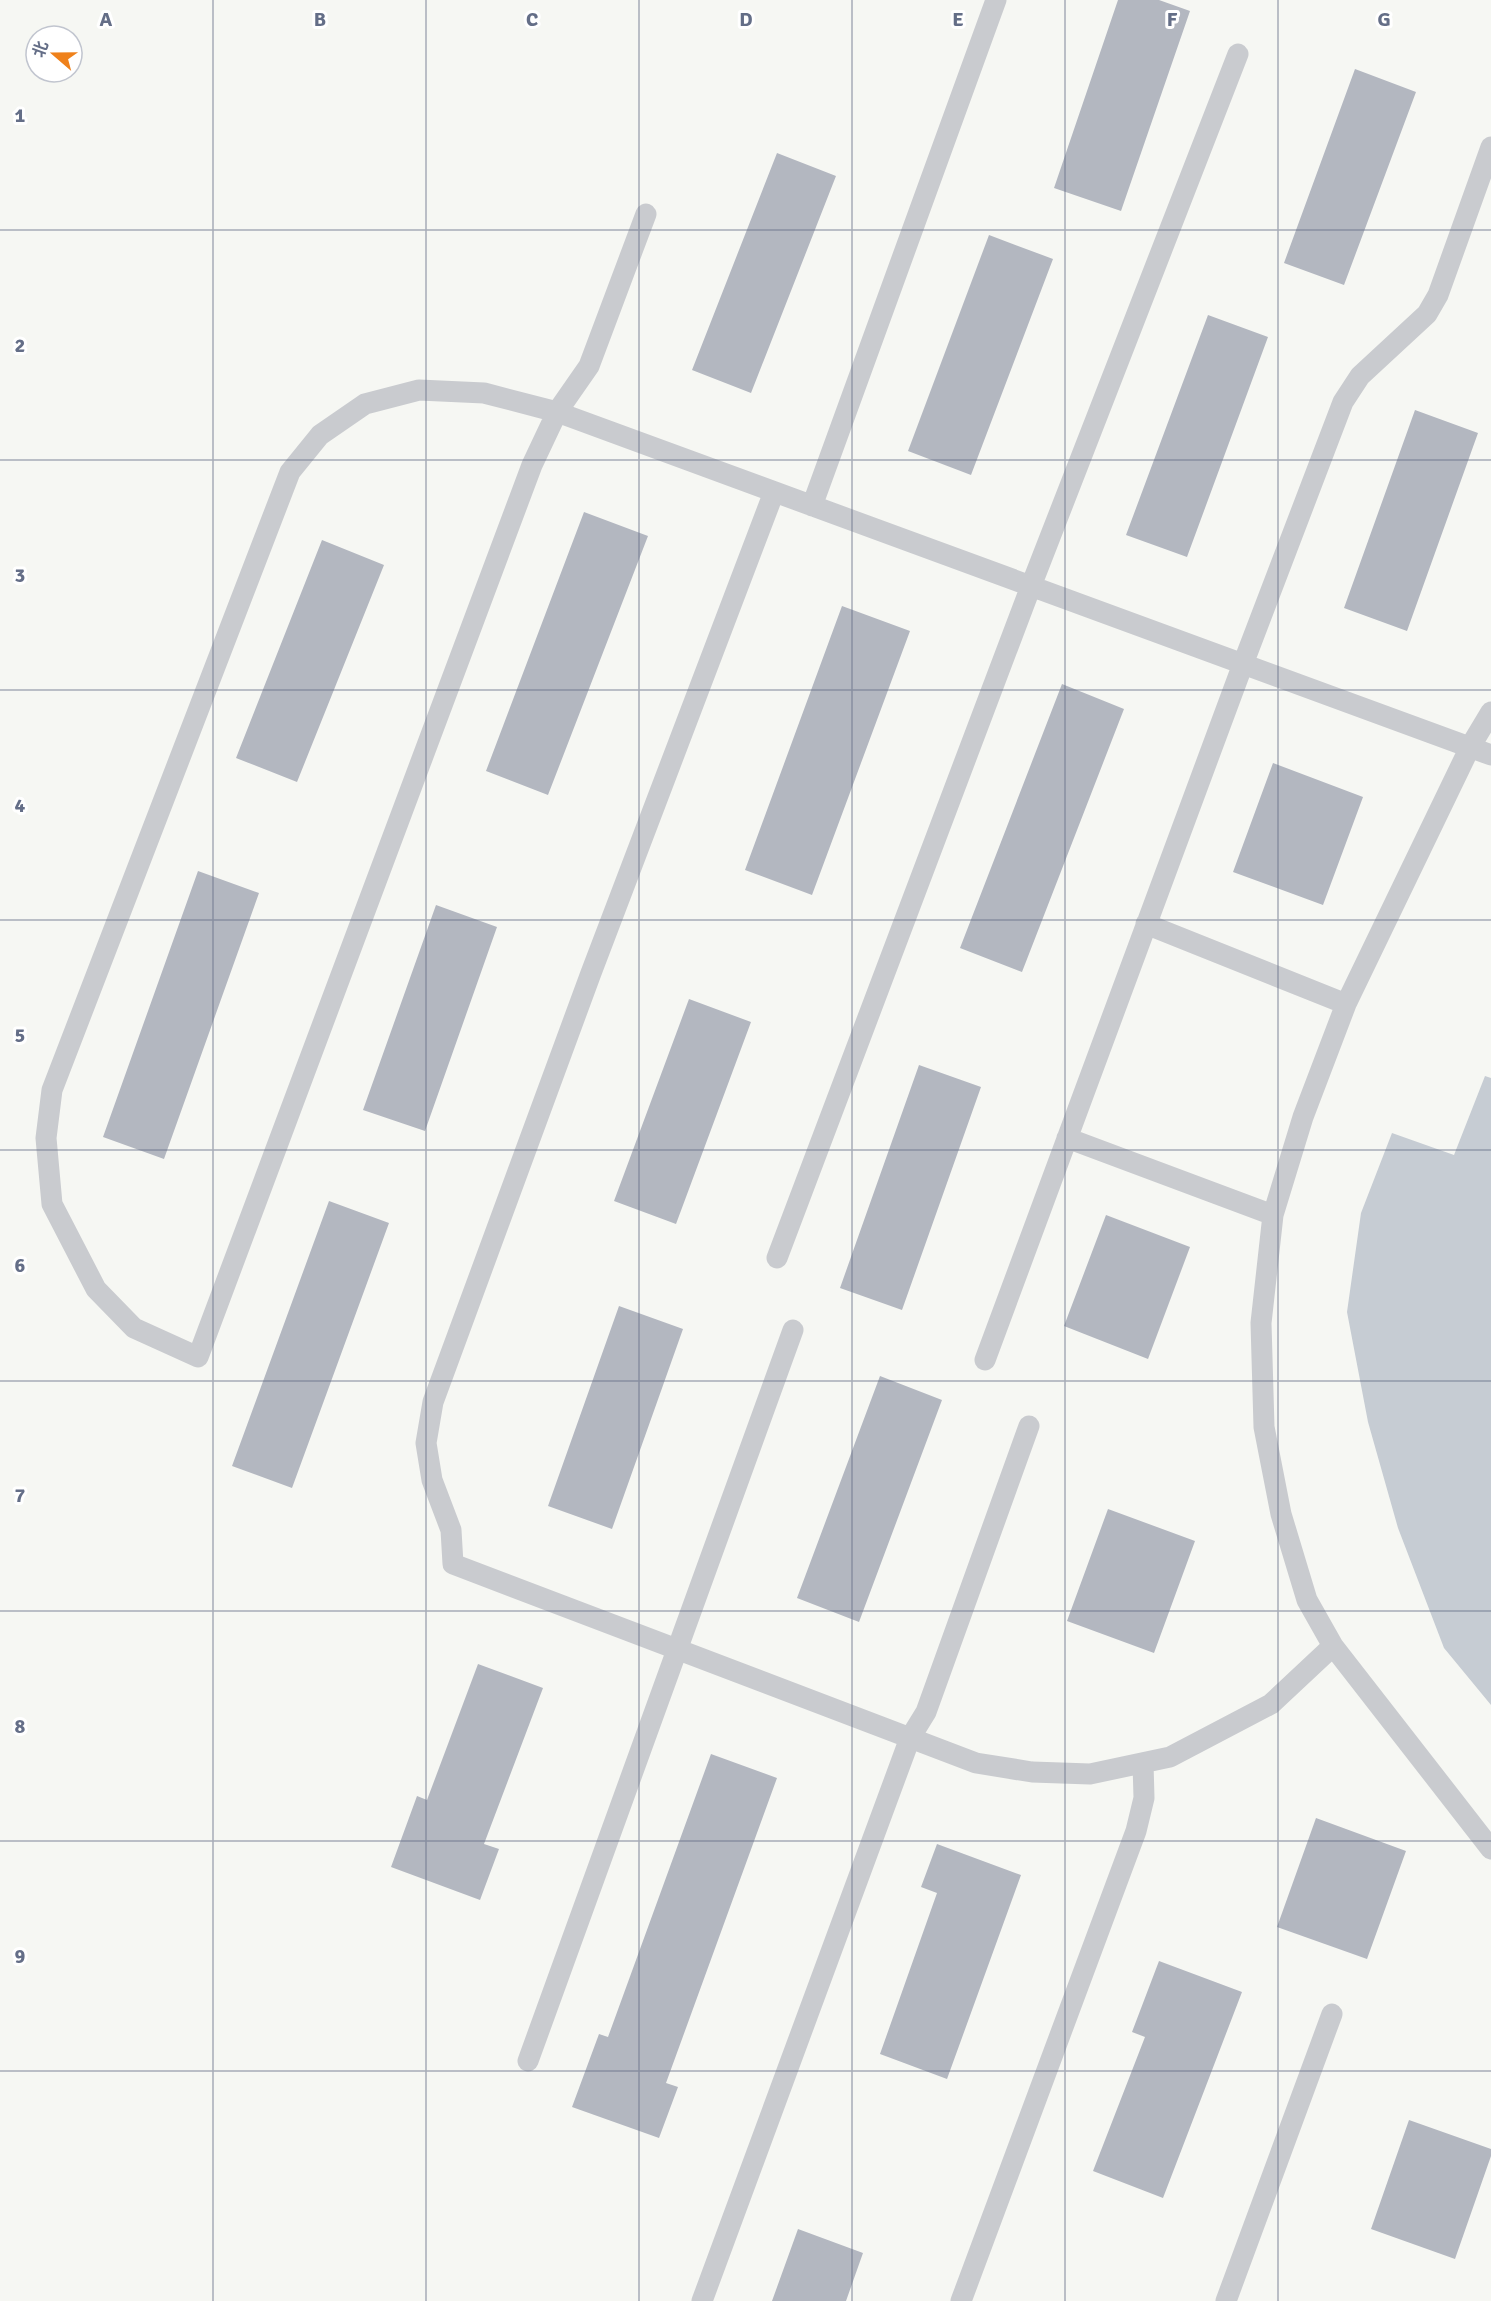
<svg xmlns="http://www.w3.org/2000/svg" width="1491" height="2301" font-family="Signika,'Noto Sans SC',sans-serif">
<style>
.water{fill:#c6ccd3}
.building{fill:#b3b7c0}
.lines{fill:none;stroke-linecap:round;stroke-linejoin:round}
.service{stroke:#c9cbcf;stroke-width:21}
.grid{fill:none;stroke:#646e87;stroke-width:1.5;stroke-opacity:0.55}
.grid-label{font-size:20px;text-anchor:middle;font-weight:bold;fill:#646e87;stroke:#fff;stroke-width:6;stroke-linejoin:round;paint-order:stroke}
</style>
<rect width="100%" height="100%" fill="#f6f7f3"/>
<!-- water -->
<path class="water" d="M1485,1076l6,2v627l-47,-57 -46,-120 -30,-106 -21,-110 14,-99 31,-80 62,22z"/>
<!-- building -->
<path class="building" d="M1118,0h41l31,11 -69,200 -67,-23z
M1355,69l61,23 -72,193 -60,-22z
M777,153l59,23 -85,217 -59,-23z
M989,235l64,24 -82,216 -63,-24z
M1208,315l60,22 -81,220 -61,-22z
M1415,410l63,23 -71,198 -63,-23z
M584,512l64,24 -100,259 -62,-24z
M322,540l62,25 -87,217 -61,-24z
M842,606l68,25 -98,264 -67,-25z
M1062,684l62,25 -102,263 -62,-24z
M1273,763l90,34 -40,108 -90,-33z
M198,871l61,22 -95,266 -61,-22z
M436,905l61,22 -72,204 -62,-21z
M689,999l62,23 -75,202 -62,-23z
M919,1065l62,22 -79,223 -62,-22z
M329,1201l60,22 -97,265 -60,-22z
M1106,1215l84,32 -42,112 -84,-33z
M619,1306l64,23 -71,200 -64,-23z
M880,1376l62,24 -83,222 -62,-24z
M1108,1509l87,32 -41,112 -87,-32z
M478,1664l65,24 -59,156 15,5 -19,51 -89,-33 26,-71 10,4z
M711,1754l66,24 -111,305 12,4 -19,51 -87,-31 27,-73 9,3z
M1316,1818l90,33 -39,108 -90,-32z
M937,1844l84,31 -74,204 -67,-25 57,-161 -16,-6z
M1159,1961l83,31 -79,206 -70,-27 52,-134 -13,-5z
M1409,2120l82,29v7l-36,103 -84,-30z
M798,2229l65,24 -17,48h-74z"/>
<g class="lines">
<!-- service -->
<path class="service" d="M646,214l-57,152 -32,46 -25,53 -334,892 -64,-29 -38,-39 -44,-85 -6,-66 6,-48 238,-618 30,-37 45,-31 54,-14 65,3 73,19 934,343
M774,492l-183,481 -158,429 -7,41 6,37 19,50 2,34 523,199 56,9 58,2 80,-17 101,-53 62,-58
M812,506l184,-506
M1491,712l-21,35 -124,257 -43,113 -30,98 -12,108 3,104 17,87 26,86 26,46 158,203
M1146,924l200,80
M1067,1138l206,77
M777,1258l254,-672 207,-532
M985,1360l258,-696 100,-262 17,-26 67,-62 11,-19 53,-148
M528,2061l265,-731
M702,2301l208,-563 16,-26 103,-286
M961,2301l175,-470 8,-33 -1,-35
M1226,2301l106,-287"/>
</g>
<!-- grid -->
<path class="grid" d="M213,0v2301M426,0v2301M639,0v2301M852,0v2301M1065,0v2301M1278,0v2301M0,230h1491M0,460h1491M0,690h1491M0,920h1491M0,1150h1491M0,1381h1491M0,1611h1491M0,1841h1491M0,2071h1491"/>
<g class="grid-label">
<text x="106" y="26">A</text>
<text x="320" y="26">B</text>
<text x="532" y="26">C</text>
<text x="746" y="26">D</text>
<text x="958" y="26">E</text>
<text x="1172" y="26">F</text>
<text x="1384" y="26">G</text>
<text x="20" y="122">1</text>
<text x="20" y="352">2</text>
<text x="20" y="582">3</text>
<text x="20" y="812">4</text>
<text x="20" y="1042">5</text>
<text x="20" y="1272">6</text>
<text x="20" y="1502">7</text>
<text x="20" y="1733">8</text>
<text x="20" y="1963">9</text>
</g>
<!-- north arrow -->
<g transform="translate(54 54) rotate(290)"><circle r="28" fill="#ffffff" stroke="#c1c5cf" stroke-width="1.5"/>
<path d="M0-4.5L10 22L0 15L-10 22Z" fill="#ef811b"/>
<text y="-9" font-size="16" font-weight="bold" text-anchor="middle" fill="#646e87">北</text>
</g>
</svg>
